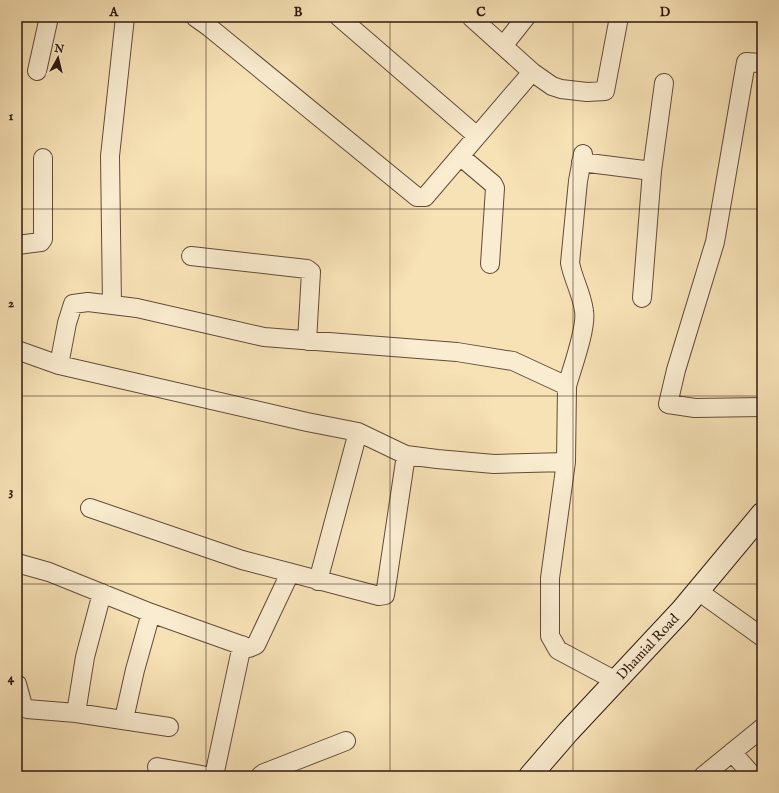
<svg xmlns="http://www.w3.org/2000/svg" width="779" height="793" font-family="'IM FELL English',serif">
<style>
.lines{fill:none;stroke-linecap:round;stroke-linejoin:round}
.minor-casing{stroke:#614b39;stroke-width:20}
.secondary-casing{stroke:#2f190f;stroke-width:24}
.minor{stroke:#faecd0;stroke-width:18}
.secondary{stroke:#faecd0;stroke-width:22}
.grid{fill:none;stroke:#2f190f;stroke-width:1;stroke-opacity:0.55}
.labels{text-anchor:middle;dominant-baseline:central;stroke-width:3;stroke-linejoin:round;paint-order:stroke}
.street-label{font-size:14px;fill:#2f190f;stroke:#faecd0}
.neatline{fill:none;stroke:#2f190f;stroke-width:1.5}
.grid-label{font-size:13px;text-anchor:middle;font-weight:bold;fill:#2f190f}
</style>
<rect width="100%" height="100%" fill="#f7e2b6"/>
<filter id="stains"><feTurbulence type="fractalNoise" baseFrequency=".005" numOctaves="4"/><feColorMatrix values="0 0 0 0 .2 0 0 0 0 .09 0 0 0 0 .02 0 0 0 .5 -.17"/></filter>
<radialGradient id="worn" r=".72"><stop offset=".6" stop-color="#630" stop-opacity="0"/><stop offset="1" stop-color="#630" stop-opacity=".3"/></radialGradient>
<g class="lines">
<defs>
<path id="minor" d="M195,17l14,10 208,170h8l107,-125
M339,17l138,119
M471,17l61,55 20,14 9,3 26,3 18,-1 14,-74
M503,46l23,-29
M762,63l-16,-1 -31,180 -39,128 -8,34 27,4 67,-1
M37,71l12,-54
M460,156l33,28 2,4 -5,76
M581,162l71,9
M17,245l24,-3 2,-3v-81
M191,256l116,13 4,3 -4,69
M642,298l10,-127 12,-88
M112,305l-2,-149 15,-139
M17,350l42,15 248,57 51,10 48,23 31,4 57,5 72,-2
M59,365l8,-42 6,-19 15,-2 49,6 127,29 193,15 56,9 54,25 -1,76 -16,116v58l8,14 58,31
M567,386c5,-18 20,-58 17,-75 -2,-17 -11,-32 -14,-48l8,-82 5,-27
M90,508l152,52 137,36 6,-1 21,-140
M17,563l32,9 102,41 98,35 7,-3 34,-72
M318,581l40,-149
M698,591l64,46
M17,684l6,22 4,3 49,4 93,14
M76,713l9,-56 17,-64
M124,719l11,-49 16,-57
M732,752l21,24
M157,767l50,9
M214,776l28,-131
M260,776l4,-3 82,-32
M703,776l59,-48"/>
<path id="secondary" d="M530,776l38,-44 114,-122 80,-96"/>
</defs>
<!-- minor casing -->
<use href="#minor" class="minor-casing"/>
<!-- secondary casing -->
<use href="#secondary" class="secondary-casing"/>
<!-- minor -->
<use href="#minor" class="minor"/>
<!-- secondary -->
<use href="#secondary" class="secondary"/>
</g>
<!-- grid -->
<path class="grid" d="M206,17v759M390,17v759M573,17v759M17,209h745M17,396h745M17,584h745"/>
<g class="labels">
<!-- street labels -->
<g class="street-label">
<text transform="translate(648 647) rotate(-47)">Dhamial Road</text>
</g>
</g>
<!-- margin -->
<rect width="779" height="793" fill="none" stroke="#f7e2b6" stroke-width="44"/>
<!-- north arrow -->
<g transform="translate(58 58) rotate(8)" stroke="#faecd0" stroke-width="3" paint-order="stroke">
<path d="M0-3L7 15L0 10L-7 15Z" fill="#2f190f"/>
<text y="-6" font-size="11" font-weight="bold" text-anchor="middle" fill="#2f190f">N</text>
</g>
<rect x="22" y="22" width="735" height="749" class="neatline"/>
<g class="grid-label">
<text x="114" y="16">A</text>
<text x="298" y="16">B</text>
<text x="481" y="16">C</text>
<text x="665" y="16">D</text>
<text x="11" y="120">1</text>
<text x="11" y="307">2</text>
<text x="11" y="495">3</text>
<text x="11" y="682">4</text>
</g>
<rect width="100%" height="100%" filter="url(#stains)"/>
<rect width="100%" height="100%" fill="url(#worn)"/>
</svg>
